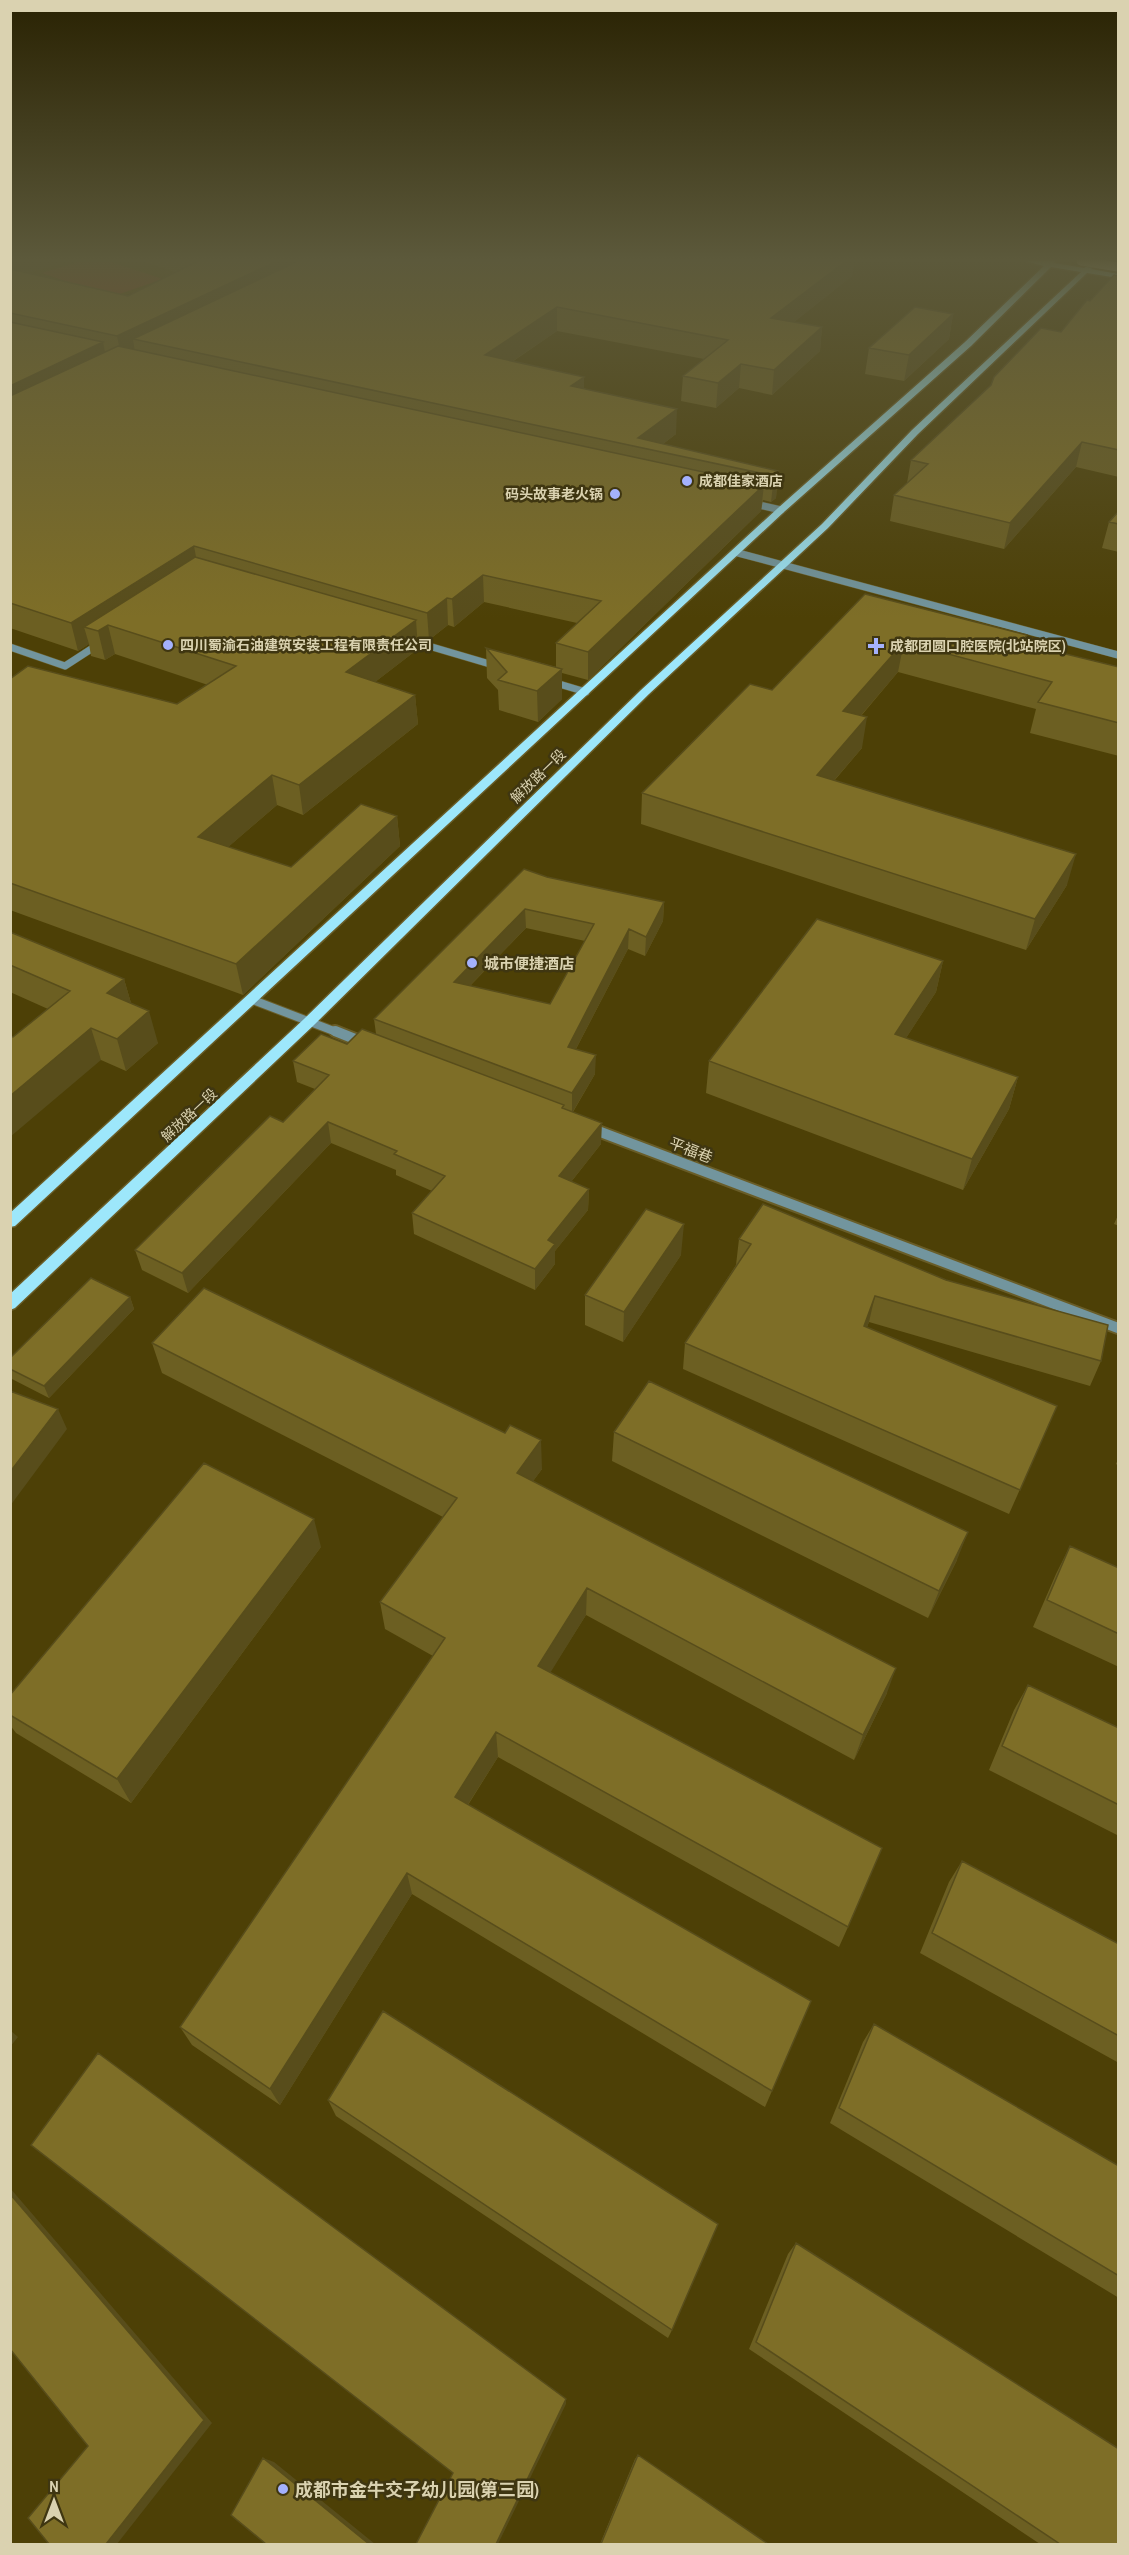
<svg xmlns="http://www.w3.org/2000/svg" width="1129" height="2555" font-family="'Archivo Narrow','Noto Sans SC',sans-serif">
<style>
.built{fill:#594b08}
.green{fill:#8e3922}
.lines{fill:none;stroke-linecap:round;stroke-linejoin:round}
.minor-far2-casing{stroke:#695d28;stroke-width:8}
.minor-far1-casing{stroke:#695d28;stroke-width:10}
.minor-casing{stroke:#695d28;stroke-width:14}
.major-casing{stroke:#695d28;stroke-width:3}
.minor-far2{stroke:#72959e;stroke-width:7}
.minor-far1{stroke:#72959e;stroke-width:8}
.minor{stroke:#72959e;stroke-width:10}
.major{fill:#9de7fb;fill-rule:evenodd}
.highway-bridge-casing{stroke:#695d28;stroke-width:10;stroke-linecap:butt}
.highway-bridge{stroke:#f7f7f7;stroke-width:9}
.wall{fill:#6c5f22;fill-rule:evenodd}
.shaded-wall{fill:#584d1b}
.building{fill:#7e6e27;stroke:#584d1b;stroke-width:1.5;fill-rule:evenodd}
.poi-dot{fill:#a4b1fc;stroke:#3f3611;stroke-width:2}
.labels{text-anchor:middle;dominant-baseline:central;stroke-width:5;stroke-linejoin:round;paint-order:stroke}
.far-poi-label{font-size:14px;font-weight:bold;fill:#dad2b0;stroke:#3f3611;text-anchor:start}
.far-street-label{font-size:14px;fill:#dad2b0;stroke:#3f3611}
.poi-label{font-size:15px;font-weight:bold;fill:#dad2b0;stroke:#3f3611;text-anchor:start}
.street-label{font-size:15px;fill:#dad2b0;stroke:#3f3611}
.near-poi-label{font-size:18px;font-weight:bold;fill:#dad2b0;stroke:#3f3611;text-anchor:start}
</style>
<rect width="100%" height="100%" fill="#4d4006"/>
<!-- built -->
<path class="built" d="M17,261h178l15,5 -105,36 -94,-25 -1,-14z"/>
<!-- green -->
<path class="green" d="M81,261h27l55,18 -52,18 -69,-24z"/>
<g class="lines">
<defs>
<path id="minor-far2" d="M750,503l31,7
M738,553l380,102
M405,639l95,28
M10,647l55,19 37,-24
M549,681l37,11"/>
<path id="minor-far1" d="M253,1000l86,33"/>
<path id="minor" d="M335,1031l30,12
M590,1128l528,200"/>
<path id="major" d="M1025,261h31l-2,2 30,5 9,-7h6l-8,8 27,5v4l-31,-5 -169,161 -90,94 -179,166 -335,331 -299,283 -5,2v-16l294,-275 337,-329 181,-166 90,-94 169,-158 -30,-5 -80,79 -187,166 -769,714 -5,1v-14l768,-705 187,-166 79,-76z"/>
</defs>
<!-- minor-far2 casing -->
<use href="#minor-far2" class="minor-far2-casing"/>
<!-- minor-far1 casing -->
<use href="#minor-far1" class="minor-far1-casing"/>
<!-- minor casing -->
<use href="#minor" class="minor-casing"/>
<!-- major casing -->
<use href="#major" class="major-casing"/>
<!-- minor-far2 -->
<use href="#minor-far2" class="minor-far2"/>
<!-- minor-far1 -->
<use href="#minor-far1" class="minor-far1"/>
<!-- minor -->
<use href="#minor" class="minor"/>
<!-- major -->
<use href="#major" class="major"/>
<defs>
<path id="highway-bridge" d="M1081,261l37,6"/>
</defs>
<!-- highway-bridge casing -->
<use href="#highway-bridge" class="highway-bridge-casing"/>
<!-- highway-bridge -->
<use href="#highway-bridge" class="highway-bridge"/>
</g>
<!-- wall -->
<path class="wall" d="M10,261h58l-40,12 100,23 47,-24 -32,-11h711l-2,15 -58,46 28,5 -2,24 -48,44 -33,-7 -23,20 -35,-7 2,-25 21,-17 -147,-28 -45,31 72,26 92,46 -13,10 115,27 -2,27 -5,4 -8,-2 -2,11 -173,169 -26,-7v26l-24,23 -39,-12 -1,-20 -11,-12 -1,-30 70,19v-24l21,-20 -93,-21 -30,25 -6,-2 -19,15 -12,-3 1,12 -43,33 40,13 3,29 -115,91 -26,-10 -49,42 63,20 106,-51 3,30 -157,149 -233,-85v-231l167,25 31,-19 -93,-31 -10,6 -14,-4 -2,-12 -11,7 -68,-23z
M1119,276v201l-43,-10 -72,82 -114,-28 4,-26 13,-12 4,-23 150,-128 29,-31z
M953,314l-4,25 -45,42 -39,-7 4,-26z
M1119,511v41l-17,-4 7,-26z
M865,594l160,50 94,23v89l-89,-23 6,-24 -138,-37 -37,44 1,32 -28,33 233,104 -41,65 -385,-126 1,-31 130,-103z
M547,877l117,25 -1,19 -18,35 -17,-7 -52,100 19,25 -22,38 28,32 -30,38 18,7 -1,21 -33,41v13l-20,26 -121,-56 -2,-21 20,-22 -36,-16v-5l-65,-27 -143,150 -46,-23 -7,-20 148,-128 32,-33 -18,-7 -4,-21 83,-27 -2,-15zM526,928l59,13 -35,63 -80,-18z
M10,932l114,47 7,24 27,40 -32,28 -25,-11 -88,-23 35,-28 -38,-17z
M943,961l-7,31 -30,46 112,39 -9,32 -46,81 -257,-97 3,-32z
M1119,1213v13l-5,-2z
M739,1239l362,122 -11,25 -221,-64 -2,5 190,79 -48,108 -326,-145 2,-26 51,-78z
M681,1255l-58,87 -38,-17v-30z
M130,1297l4,12 -85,89 -39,-20v-20z
M152,1343l390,126 -9,12 354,212 -33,67 -268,-145 -36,57 298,255 -9,20 -341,-190 -30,48 343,196 -46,106 -353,-213 -132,211 -88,-60 -12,-18 253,-371 -48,-27 -5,-27 63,-85 -281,-144z
M614,1432l343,128 -29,58 -316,-157z
M1119,1457v9l-3,-2z
M1070,1546l49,22v99l-86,-40 23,-53z
M321,1547l-190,256 -115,-70 -6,-8v-30z
M1028,1685l91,43v108l-130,-66 25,-60z
M962,1861l157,83v119l-199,-110 29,-71z
M874,2024l245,142v132l-289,-175 33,-81z
M328,2100l344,230 -4,8 -332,-222z
M796,2243l323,301h-79l-291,-195 39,-95z
M638,2455l130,89h-168l35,-85z"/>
<!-- shaded-wall -->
<path class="shaded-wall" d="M10,261h58l-58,17z
M277,261h50l-194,78 2,14 -13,7 -5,-24z
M846,261h8l-2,15 -83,66 2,-24z
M557,307v24l-72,49v-25z
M953,314l-4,25 -45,42 5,-26z
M822,327l-2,24 -48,44 2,-25z
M103,342l5,25 -98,47v-28z
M741,364l-2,24 -23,20 2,-25z
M584,377v25l-13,-16z
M677,409l-1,25 -21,16 -17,-12z
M1082,442l-6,25 -72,82 6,-26z
M778,471l-2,27 -5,4 3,-26z
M764,485l-3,26 -173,169v-28z
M194,546l5,27 -91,52 7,29 -10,6 -7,-29 -14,-4 5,17 -11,7 -7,-28z
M483,575l1,27 -30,25 -2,-28z
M447,598l1,27 -19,15 -2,-27z
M416,620l2,29 -69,53 -3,-30z
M1027,635l-7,30 -6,8 7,-30z
M904,642l-6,30 -59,69 4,-30z
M562,669v30l-24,23 -1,-31z
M415,695l3,29 -115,91 -4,-30z
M867,717l-5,31 -50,58 5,-31z
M272,775l5,30 -73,63 -6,-31z
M397,816l3,30 -157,149 -7,-31z
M1076,854l-9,31 -41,65 9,-31z
M664,902l-1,19 -18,35 1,-19z
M525,909l1,19 -71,73 -1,-19z
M629,929l-1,20 -61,117 1,-19z
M943,961l-7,31 -48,74 7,-32z
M124,979l9,31 -26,-17z
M149,1011l9,32 -32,28 -9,-32z
M91,1028l10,32 -91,77v-41z
M596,1055l-1,19 -23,39v-20z
M1018,1077l-9,32 -46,81 9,-31z
M328,1122l3,21 -143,150 -6,-20z
M602,1123l-1,21 -42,53v-21z
M589,1189l-1,21 -33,41v13l-20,26v-21l13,-29z
M684,1224l-3,31 -58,87 1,-30z
M875,1296l-6,26 -11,29 6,-25z
M130,1297l4,12 -85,89 -5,-12z
M58,1409l9,20 -57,77v-34z
M541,1440l1,29 -24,33 -1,-29z
M314,1519l7,28 -190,256 -14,-24z
M968,1532l-11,28 -29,58 11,-27z
M587,1588l-1,27 -47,76 -1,-25z
M896,1668l-9,25 -33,67 9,-25z
M496,1732l2,25 -40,63 -3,-23z
M407,1873l5,21 -132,211 -10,-16z
M10,2030l8,7 -8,10z
M10,2188l202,235 -95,121h-11l98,-124 -194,-226z
M566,2399v5l-68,140h-2z
M263,2458l11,4 101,82h-6z"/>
<!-- building -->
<path class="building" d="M198,261h79l-160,75 -107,-23v-44l118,27z
M298,261h548l-75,57 51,9 -48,43 -33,-6 -23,19 -35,-7 45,-36 -171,-33 -72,48 99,22 -13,9 106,23 -39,29 140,33 -4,5 -641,-137z
M1114,275l5,1v174l-37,-8 -72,81 -116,-28 34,-31 -17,-4 80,-75 3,-8 47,-49 20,4 26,-32 3,1z
M915,307l38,7 -44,41 -40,-7z
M10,322l93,20 -93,44z
M118,346l646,139 -176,167 -32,-9 45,-42 -118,-26 -31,24 -5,-1 -20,15 -233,-67 -123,77 -61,-20v-207z
M1119,511v13l-10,-2z
M195,557l221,63 -70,52 69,23 -116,90 -27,-10 -74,62 93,30 70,-63 36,12 -161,148 -226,-81v-204l18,-13 149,38 59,-38 -128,-41 -10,6 -14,-4z
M865,594l162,41 -6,8 98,24v56l-81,-21 14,-20 -148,-40 -61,69 24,6 -50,58 259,79 -41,65 -393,-126 108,-109 22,6z
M486,648l76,21 -25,22 -39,-11 9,-8z
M524,869l23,8 117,25 -18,35 -17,-8 -61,118 28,8 -24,38 -198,-74zM525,909l69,15 -44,80 -96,-22z
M817,919l126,42 -48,73 123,43 -46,82 -263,-98z
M10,932l114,47 -17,14 42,18 -32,28 -26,-11 -81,68v-60l3,1 57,-46 -60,-26z
M362,1029l202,76 -2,3 40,15 -43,53 30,13 -41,51 7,4 -20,25 -123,-56 33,-37 -51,-22 3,-3 -69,-29 -146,151 -47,-23 135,-134 13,6 46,-47 -36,-14 28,-27 26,10z
M763,1204l183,76 162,45 -7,36 -226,-65 -11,30 193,80 -37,84 -335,-147 66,-99 -12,-5z
M646,1209l38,15 -60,88 -39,-17z
M91,1278l39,19 -86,89 -34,-17v-11z
M204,1288l301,145 5,-8 31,15 -24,33 379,195 -33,67 -276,-147 -49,78 344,182 -34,79 -352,-195 -41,65 356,204 -39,90 -365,-218 -137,216 -90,-62 265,-389 -65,-36 77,-104 -305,-155z
M649,1381l319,151 -29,59 -325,-159z
M10,1391l48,18 -48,63z
M204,1463l110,56 -197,260 -107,-64v-20z
M1070,1546l49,22v66l-72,-34z
M1028,1685l91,43v77l-117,-59z
M962,1861l157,83v92l-187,-103z
M383,2011l335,213 -46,106 -344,-230z
M874,2024l245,142v110l-280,-168z
M98,2053l468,346 -70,145h-80l37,-71 -422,-328z
M10,2194l194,226 -98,124h-57l-21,-26 60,-72 -78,-97z
M796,2243l323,206v95h-59l-304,-202z
M638,2455l130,89h-167z
M263,2458l106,86h-103l-35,-29z"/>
<!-- sky -->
<linearGradient id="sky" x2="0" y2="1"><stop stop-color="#2a2303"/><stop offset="0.42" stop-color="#5c593b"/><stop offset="1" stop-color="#5c593b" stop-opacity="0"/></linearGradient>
<rect width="1129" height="618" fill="url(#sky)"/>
<!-- markers -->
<g class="poi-dot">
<circle cx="687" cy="481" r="6"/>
<circle cx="615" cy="494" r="6"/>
<circle cx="168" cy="645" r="6"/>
<path d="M873 637h6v6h6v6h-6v6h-6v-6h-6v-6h6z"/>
<circle cx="472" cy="963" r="6"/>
<circle cx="283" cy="2489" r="6"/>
</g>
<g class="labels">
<!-- far-poi labels -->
<g class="far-poi-label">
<text x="699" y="481">成都佳家酒店</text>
<text x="603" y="494" text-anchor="end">码头故事老火锅</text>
<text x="180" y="645">四川蜀渝石油建筑安装工程有限责任公司</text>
<text x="890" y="646">成都团圆口腔医院(北站院区)</text>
</g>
<!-- far-street labels -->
<g class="far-street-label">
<text transform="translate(538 776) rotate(-44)">解放路一段</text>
<text transform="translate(189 1115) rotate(-43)">解放路一段</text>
</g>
<!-- poi labels -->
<g class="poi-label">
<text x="484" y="963">城市便捷酒店</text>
</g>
<!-- street labels -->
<g class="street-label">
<text transform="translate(691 1150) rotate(21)">平福巷</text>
</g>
<!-- near-poi labels -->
<g class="near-poi-label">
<text x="295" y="2489">成都市金牛交子幼儿园(第三园)</text>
</g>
</g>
<!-- border -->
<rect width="1129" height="2555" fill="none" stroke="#dad2b0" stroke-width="24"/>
<!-- north arrow -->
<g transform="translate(54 2501)" stroke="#3f3611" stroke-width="4.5" paint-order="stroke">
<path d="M0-4.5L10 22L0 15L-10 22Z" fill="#dad2b0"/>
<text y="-9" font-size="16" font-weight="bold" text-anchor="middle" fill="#dad2b0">N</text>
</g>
</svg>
